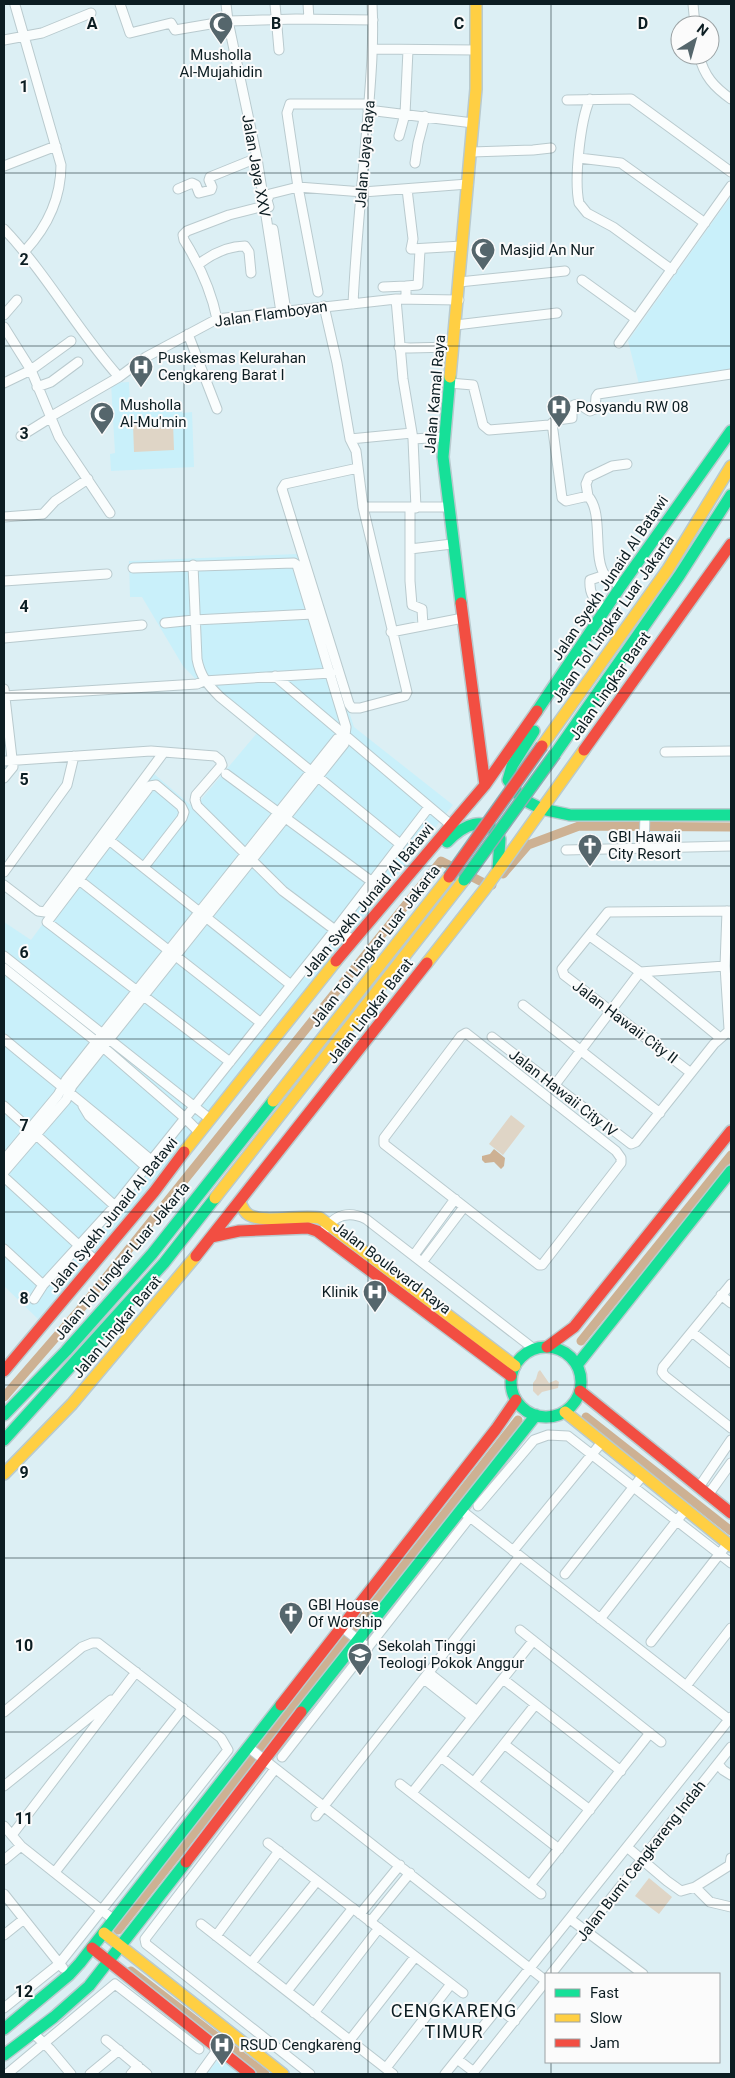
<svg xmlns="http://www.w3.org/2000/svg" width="735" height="2078" font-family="Roboto,sans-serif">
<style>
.built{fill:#c9f0fa}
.green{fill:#dfd5c6}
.water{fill:#cdb193}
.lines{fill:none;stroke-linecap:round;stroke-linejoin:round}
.canal{stroke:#cdb193;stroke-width:9}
.street-casing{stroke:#b9cace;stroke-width:11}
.fast-casing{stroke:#b9cace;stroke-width:14}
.slow-casing{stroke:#b9cace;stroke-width:14}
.jam-casing{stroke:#b9cace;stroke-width:14}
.street{stroke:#fafdfd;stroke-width:9}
.fast{stroke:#16e098;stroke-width:11}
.slow{stroke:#ffcf43;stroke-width:11}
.jam{stroke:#f24e42;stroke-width:11}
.fast-bridge-casing{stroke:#91abb2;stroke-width:14;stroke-linecap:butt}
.jam-bridge-casing{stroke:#91abb2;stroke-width:14;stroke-linecap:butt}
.fast-bridge{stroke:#16e098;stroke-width:11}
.jam-bridge{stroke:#f24e42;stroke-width:11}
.grid{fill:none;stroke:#0c1d22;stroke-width:1;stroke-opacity:0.55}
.labels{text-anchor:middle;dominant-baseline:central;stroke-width:4;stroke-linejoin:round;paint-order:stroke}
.poi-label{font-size:15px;fill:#0c1d22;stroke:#fbfbfb;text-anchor:start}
.street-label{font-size:15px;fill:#0c1d22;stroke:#fbfbfb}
.quarter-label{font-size:18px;letter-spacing:1px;fill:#0c1d22;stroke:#fbfbfb}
.grid-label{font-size:16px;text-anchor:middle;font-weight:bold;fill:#0c1d22;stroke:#fbfbfb;stroke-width:4;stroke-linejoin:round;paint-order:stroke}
</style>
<rect width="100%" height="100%" fill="#dceff4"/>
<!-- built -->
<path class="built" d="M731,196v179l-92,9 -11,-43z
M129,382l1,23 52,-2v10l10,-1 2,55 -83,4 -1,-17 5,-1 -4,-70z
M297,554l57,173 99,78 -361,453 -54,61 -34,-33v-364l27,18 122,-167 41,35 63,-75 -45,-37 -29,-30 -41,-69h-12l-1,-36z
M219,2058l21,16h-33z"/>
<!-- green -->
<path class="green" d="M173,422l1,28 -40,2 -1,-28z
M511,1115l14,11 -22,29 -14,-11z
M540,1370l9,13 7,-3 3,2 -1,6 -16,4 -4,4 -5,-5v-8l3,-4 2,-7z
M649,1878l23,19 -13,17 -24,-18z"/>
<!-- water -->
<path class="water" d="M494,1149l11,9 -1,8 -3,3 -7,-7 -9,1 -3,-3v-4l8,-2z"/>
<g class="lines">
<!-- canal -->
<path class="canal" d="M503,874l25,-29 51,-19 152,1
M581,1341l150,-186
M4,1397l79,-91 358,-445 45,23 6,1
M586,1417l145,114
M118,1930l400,-510
M131,1971l134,103"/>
<defs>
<path id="street" d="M120,4l10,29 41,-10 4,7 53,-9 68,-2 77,1
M226,4l2,17 29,137 24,154
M275,4l4,46
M308,4l1,15
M693,4l2,21
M15,5l46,160c0,33 -14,62 -36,86
M4,40l38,-7 49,-20
M373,49l103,1
M699,55c5,21 15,32 32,44
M590,99c-10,22 -16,81 -11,104l8,10 26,14 59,43
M567,100l64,-1 100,73
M368,110l105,13
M399,136l6,-22 3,-64
M471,152l62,-2 18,-2
M579,158l42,5 84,60
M415,163l3,-20 7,-27
M4,166l52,-20
M178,189l14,-6 4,2 3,8 12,-3 1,-3 -3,-7 1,-3 47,-19
M407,189l6,50 -2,10 51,-3
M269,207l-2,-7 3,-6 28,-7 -11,-74 3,-9h79
M4,229c43,45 73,101 115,148
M273,229l13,82
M199,264c13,-10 29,-18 46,-18l4,6 2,21
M582,280l54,39
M459,282l106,-11
M383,287l23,-1
M318,292l-20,-105 65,5 105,-8
M396,299l7,80 10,60 3,69
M406,299v-13l12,-1 2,-35
M353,304c3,-64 10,-127 15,-190 3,-37 6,-73 4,-110
M324,306l13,57 13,76 6,12 7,56 44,185 -2,4 -45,12h-8l-3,-4 -67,-215 3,-5 73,-16
M4,315l13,-15
M217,319c-6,-29 -18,-55 -33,-79l-1,-5 4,-4 42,-16 35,-9
M456,325l101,-12
M4,327l27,43 28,67 51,76
M188,334l29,75
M619,343l112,-157
M399,347l11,1 43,-1
M4,383l27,-13 40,-29
M449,383l24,2 10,40 6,5 60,-5 3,2
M37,387l14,-5 27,-20
M50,417l69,-40 27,-20 71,-38 179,-20 63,1
M21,436l29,-18
M350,439l62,-6
M413,439l32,-2
M588,496l-2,-12 3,-7 23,-11 15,-2
M363,507h84
M410,508v73l2,24 10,4 1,17
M4,517l39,-3 12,-13 33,-22
M410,549l42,-5
M193,565l4,94c3,17 11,26 23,38l180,147
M605,575l-15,5c-1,14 4,20 15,29
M4,581l103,-7
M621,586c-5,-3 -13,-7 -16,-11 -13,-18 -1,-62 -17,-79l-22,5 -4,-3 -10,-75 5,-3 15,-2v-12c8,-5 11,2 18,5l5,-2 1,-12 2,-3 133,-20
M165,623l29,-3 119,-6
M391,632l72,-14
M4,638l138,-13
M275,676l176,149
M4,689l9,78 -9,11
M4,696l193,-12 7,-3 127,-8
M665,752l66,-1
M4,761l147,-10 64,5 5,4 2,5 -26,30 -1,5 2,6 86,85 52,39 6,2 12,8
M226,774l145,107
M109,840l182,145
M644,847l1,-32
M566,850l165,-4
M144,867l38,-49 2,-6 -3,-6 -25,-21 -6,1 -103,136 183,140
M4,872l63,-87 7,-29
M79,880l182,143
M4,885l34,26 7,1 119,-160
M727,911l-2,55 4,63 2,5
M590,936l50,36 79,65
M4,956l206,163
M4,968l99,79 82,71 14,14
M523,1005l137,108
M466,1033l150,118 5,7v5l-79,102h-3l-155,-121v-6l77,-102z
M492,1037l139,107 5,-2 78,-98 17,-15
M4,1039c49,41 99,80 147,121
M691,1073l-127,-98 -2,-6 46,-57 123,-1
M554,1086l86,-114 85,-6
M4,1106l111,100
M83,1106l6,10 57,51
M4,1160l54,-65 8,-15 30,-38 241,-303 8,-3
M4,1172l62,-72 6,-14 272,-342 2,-17 -49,-162 -3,-2 -161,5
M4,1177l92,84
M325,1229c11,-15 25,-18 41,-10l168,130
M4,1249l39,36
M414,1255l41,-56
M423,1261l41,-54
M731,1284l-68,83 -1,5 3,4 66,52
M721,1295l10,8
M34,1299l9,-14 72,-79 220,-276 94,-123
M692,1332l39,31
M699,1487l32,-47
M708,1495l23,-32
M478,1506l56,-66 14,-5 20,1 163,127
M461,1510l270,211
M513,1551l89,-109
M565,1574l78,-99
M600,1619l86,-110
M342,1627l26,21
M520,1630l141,112
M651,1642l77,-99
M429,1673l48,38
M424,1679l48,38
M503,1679l118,92
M686,1686l45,-58
M4,1712l78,-65 10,-4h6l123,95 7,12 -169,214 -55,44
M504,1744l86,66
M248,1747l298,234
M282,1757l188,-240
M441,1757l118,92
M718,1764l5,6 8,5
M275,1769l-130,170 1,5 164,130
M474,1782l61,-77
M400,1784l141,110
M4,1786l107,-86
M412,1793l121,-152
M316,1816l204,-260
M4,1826l17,20 93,74
M12,1835l124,-163
M268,1843l195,150
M627,1847l40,34 14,10 14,-4 35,-22 1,-7
M4,1860l17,-14
M55,1872l128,-164
M530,1885l120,-152
M695,1887l15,15 21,5
M4,1894l59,74
M360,1914l40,-49
M570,1919l73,55
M370,1922l40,-49
M201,1924l192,150
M4,1935l20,-16
M216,1936l63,-85
M251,1963l66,-82
M551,1974l180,-227
M287,1991l66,-83
M498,2008l17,13
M314,2013l65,-85
M33,2033l17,16 21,25
M106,2040l41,34
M350,2040l65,-83
M457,2059l17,13
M386,2068l65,-84
M7,2074l108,-90 84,65
M90,2074l29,-24
M131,2074l7,-8
M200,2074l18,-25
M445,2074l286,-357
M472,2074l74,-93"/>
<path id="fast" d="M450,377l-7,80 18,146
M537,711l84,-125 110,-155
M534,731l-22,35 -4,14 14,19 20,10
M555,754l124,-178 52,-81
M542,809l28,6h161
M447,842c16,-17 38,-29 53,-3l-2,30
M511 1382a35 35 0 1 1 70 0a35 35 0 1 1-70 0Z
M577,1365l154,-194
M4,1415l62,-64 86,-97 121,-153
M4,1440l160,-177 51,-65
M301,1712l235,-297
M4,2029l65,-54 11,-12 201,-258
M4,2055l50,-38 35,-31 97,-124"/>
<path id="slow" d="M450,377l26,-288v-85
M542,746l126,-177 63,-103
M427,963l58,-74 99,-139
M273,1101l176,-224
M184,1152l152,-191
M215,1198l249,-318
M240,1202c2,5 4,10 9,13 16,9 51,-1 71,3l195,148
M565,1412l166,134
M4,1474l68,-70 124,-148
M104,1933l179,141"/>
<path id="jam" d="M461,603l24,182
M584,750l147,-206
M336,961l149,-176 52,-74
M211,1237l28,-6 69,-3 9,3 194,145
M196,1256l231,-293
M547,1347l27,-20 157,-196
M4,1371l150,-179 30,-40
M580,1391l151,122
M281,1705l215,-276 20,-29
M186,1862l115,-150
M92,1948l158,126"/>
</defs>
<!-- street casing -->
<use href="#street" class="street-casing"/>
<!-- fast casing -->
<use href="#fast" class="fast-casing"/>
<!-- slow casing -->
<use href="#slow" class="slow-casing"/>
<!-- jam casing -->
<use href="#jam" class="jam-casing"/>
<!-- street -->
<use href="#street" class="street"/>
<!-- fast -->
<use href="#fast" class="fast"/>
<!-- slow -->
<use href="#slow" class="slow"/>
<!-- jam -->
<use href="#jam" class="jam"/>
<defs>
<path id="fast-bridge" d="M464,880l91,-126"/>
<path id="jam-bridge" d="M449,877l93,-131"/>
</defs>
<!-- fast-bridge casing -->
<use href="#fast-bridge" class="fast-bridge-casing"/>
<!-- jam-bridge casing -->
<use href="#jam-bridge" class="jam-bridge-casing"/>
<!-- fast-bridge -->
<use href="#fast-bridge" class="fast-bridge"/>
<!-- jam-bridge -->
<use href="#jam-bridge" class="jam-bridge"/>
</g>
<!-- grid -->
<path class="grid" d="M184,4v2070M368,4v2070M551,4v1970M4,173h727M4,346h727M4,520h727M4,693h727M4,866h727M4,1039h727M4,1212h727M4,1385h727M4,1558h727M4,1732h727M4,1905h727M551,2062v12"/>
<!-- icons -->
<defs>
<symbol id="mosque-pin" viewBox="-11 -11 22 30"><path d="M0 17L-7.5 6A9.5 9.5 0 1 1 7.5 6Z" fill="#55666c" stroke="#fbfbfb"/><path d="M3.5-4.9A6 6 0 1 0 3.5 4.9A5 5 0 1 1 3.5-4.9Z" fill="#fff"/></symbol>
<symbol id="hospital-pin" viewBox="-11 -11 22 30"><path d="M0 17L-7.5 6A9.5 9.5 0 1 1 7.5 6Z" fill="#55666c" stroke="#fbfbfb"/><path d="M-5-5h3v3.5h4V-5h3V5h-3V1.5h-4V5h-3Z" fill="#fff"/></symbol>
<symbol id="church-pin" viewBox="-11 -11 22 30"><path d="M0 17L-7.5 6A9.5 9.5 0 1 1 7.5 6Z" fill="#55666c" stroke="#fbfbfb"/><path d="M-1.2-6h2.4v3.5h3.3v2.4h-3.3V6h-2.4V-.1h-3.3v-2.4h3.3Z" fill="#fff"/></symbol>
<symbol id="university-pin" viewBox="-11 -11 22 30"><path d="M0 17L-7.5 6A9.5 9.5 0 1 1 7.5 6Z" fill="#55666c" stroke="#fbfbfb"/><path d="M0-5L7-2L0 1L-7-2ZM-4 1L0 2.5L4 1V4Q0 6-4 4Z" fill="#fff"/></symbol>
</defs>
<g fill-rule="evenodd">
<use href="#mosque-pin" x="207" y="10" width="28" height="38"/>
<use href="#mosque-pin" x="469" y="236" width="28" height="38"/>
<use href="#hospital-pin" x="127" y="353" width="28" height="38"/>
<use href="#hospital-pin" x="545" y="393" width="28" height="38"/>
<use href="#mosque-pin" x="88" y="400" width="28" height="38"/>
<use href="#church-pin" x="576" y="832" width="28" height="38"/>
<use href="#hospital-pin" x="361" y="1278" width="28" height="38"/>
<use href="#church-pin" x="277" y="1600" width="28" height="38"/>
<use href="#university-pin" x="346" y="1641" width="28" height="38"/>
<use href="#hospital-pin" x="208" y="2031" width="28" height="38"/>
</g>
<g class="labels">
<!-- poi labels -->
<g class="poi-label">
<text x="221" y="55" text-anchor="middle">Musholla<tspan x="221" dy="17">Al-Mujahidin</tspan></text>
<text x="500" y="250">Masjid An Nur</text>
<text x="158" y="358">Puskesmas Kelurahan<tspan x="158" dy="17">Cengkareng Barat I</tspan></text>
<text x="120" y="405">Musholla<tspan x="120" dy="17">Al-Mu'min</tspan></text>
<text x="576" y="407">Posyandu RW 08</text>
<text x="608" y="837">GBI Hawaii<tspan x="608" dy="17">City Resort</tspan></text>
<text x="358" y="1292" text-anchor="end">Klinik</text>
<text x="308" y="1605">GBI House<tspan x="308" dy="17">Of Worship</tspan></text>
<text x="378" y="1646">Sekolah Tinggi<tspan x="378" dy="17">Teologi Pokok Anggur</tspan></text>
<text x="240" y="2045">RSUD Cengkareng</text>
</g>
<!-- street labels -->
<g class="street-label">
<text transform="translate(365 154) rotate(-85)">Jalan Jaya Raya</text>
<text transform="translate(256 166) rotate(80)">Jalan Jaya XXV</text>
<text transform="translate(271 314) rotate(-8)">Jalan Flamboyan</text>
<text transform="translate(435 394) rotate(-85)">Jalan Kamal Raya</text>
<text transform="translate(610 578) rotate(-56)">Jalan Syekh Junaid Al Batawi</text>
<text transform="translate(613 619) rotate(-55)">Jalan Tol Lingkar Luar Jakarta</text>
<text transform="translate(610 686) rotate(-55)">Jalan Lingkar Barat</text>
<text transform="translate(368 900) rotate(-50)">Jalan Syekh Junaid Al Batawi</text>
<text transform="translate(375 946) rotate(-52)">Jalan Tol Lingkar Luar Jakarta</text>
<text transform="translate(370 1011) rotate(-52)">Jalan Lingkar Barat</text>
<text transform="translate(625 1022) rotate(37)">Jalan Hawaii City II</text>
<text transform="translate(563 1093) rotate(38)">Jalan Hawaii City IV</text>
<text transform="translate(113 1215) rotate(-51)">Jalan Syekh Junaid Al Batawi</text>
<text transform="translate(122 1261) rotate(-50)">Jalan Tol Lingkar Luar Jakarta</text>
<text transform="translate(392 1268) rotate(37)">Jalan Boulevard Raya</text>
<text transform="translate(117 1327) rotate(-50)">Jalan Lingkar Barat</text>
<text transform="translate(641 1861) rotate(-52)">Jalan Bumi Cengkareng Indah</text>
</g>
<!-- quarter labels -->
<g class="quarter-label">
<text x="454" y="2010">CENGKARENG<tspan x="454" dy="21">TIMUR</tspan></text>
</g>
</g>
<g class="grid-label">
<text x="92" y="29">A</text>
<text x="276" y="29">B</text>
<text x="459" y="29">C</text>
<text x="643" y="29">D</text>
<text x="24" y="92">1</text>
<text x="24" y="265">2</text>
<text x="24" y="439">3</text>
<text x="24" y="612">4</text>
<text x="24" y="785">5</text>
<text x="24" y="958">6</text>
<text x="24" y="1131">7</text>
<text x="24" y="1304">8</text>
<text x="24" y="1478">9</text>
<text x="24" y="1651">10</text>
<text x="24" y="1824">11</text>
<text x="24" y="1997">12</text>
</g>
<!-- border -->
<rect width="735" height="2078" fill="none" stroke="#0c1d22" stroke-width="10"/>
<!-- legend -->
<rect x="545" y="1973" width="175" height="90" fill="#fbfbfb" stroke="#9ba2a4"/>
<rect x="555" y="1989" width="25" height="8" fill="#16e098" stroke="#9ba2a4"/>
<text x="590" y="1998" font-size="15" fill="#0c1d22">Fast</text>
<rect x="555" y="2014" width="25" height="8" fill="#ffcf43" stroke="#9ba2a4"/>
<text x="590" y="2023" font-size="15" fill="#0c1d22">Slow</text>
<rect x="555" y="2039" width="25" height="8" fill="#f24e42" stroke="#9ba2a4"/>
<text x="590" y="2048" font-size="15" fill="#0c1d22">Jam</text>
<!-- north arrow -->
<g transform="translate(695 40) rotate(37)"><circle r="24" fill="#fbfbfb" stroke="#9ba2a4"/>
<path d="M0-4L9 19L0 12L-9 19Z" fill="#55666c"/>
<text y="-8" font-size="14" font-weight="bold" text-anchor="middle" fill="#0c1d22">N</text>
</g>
</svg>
